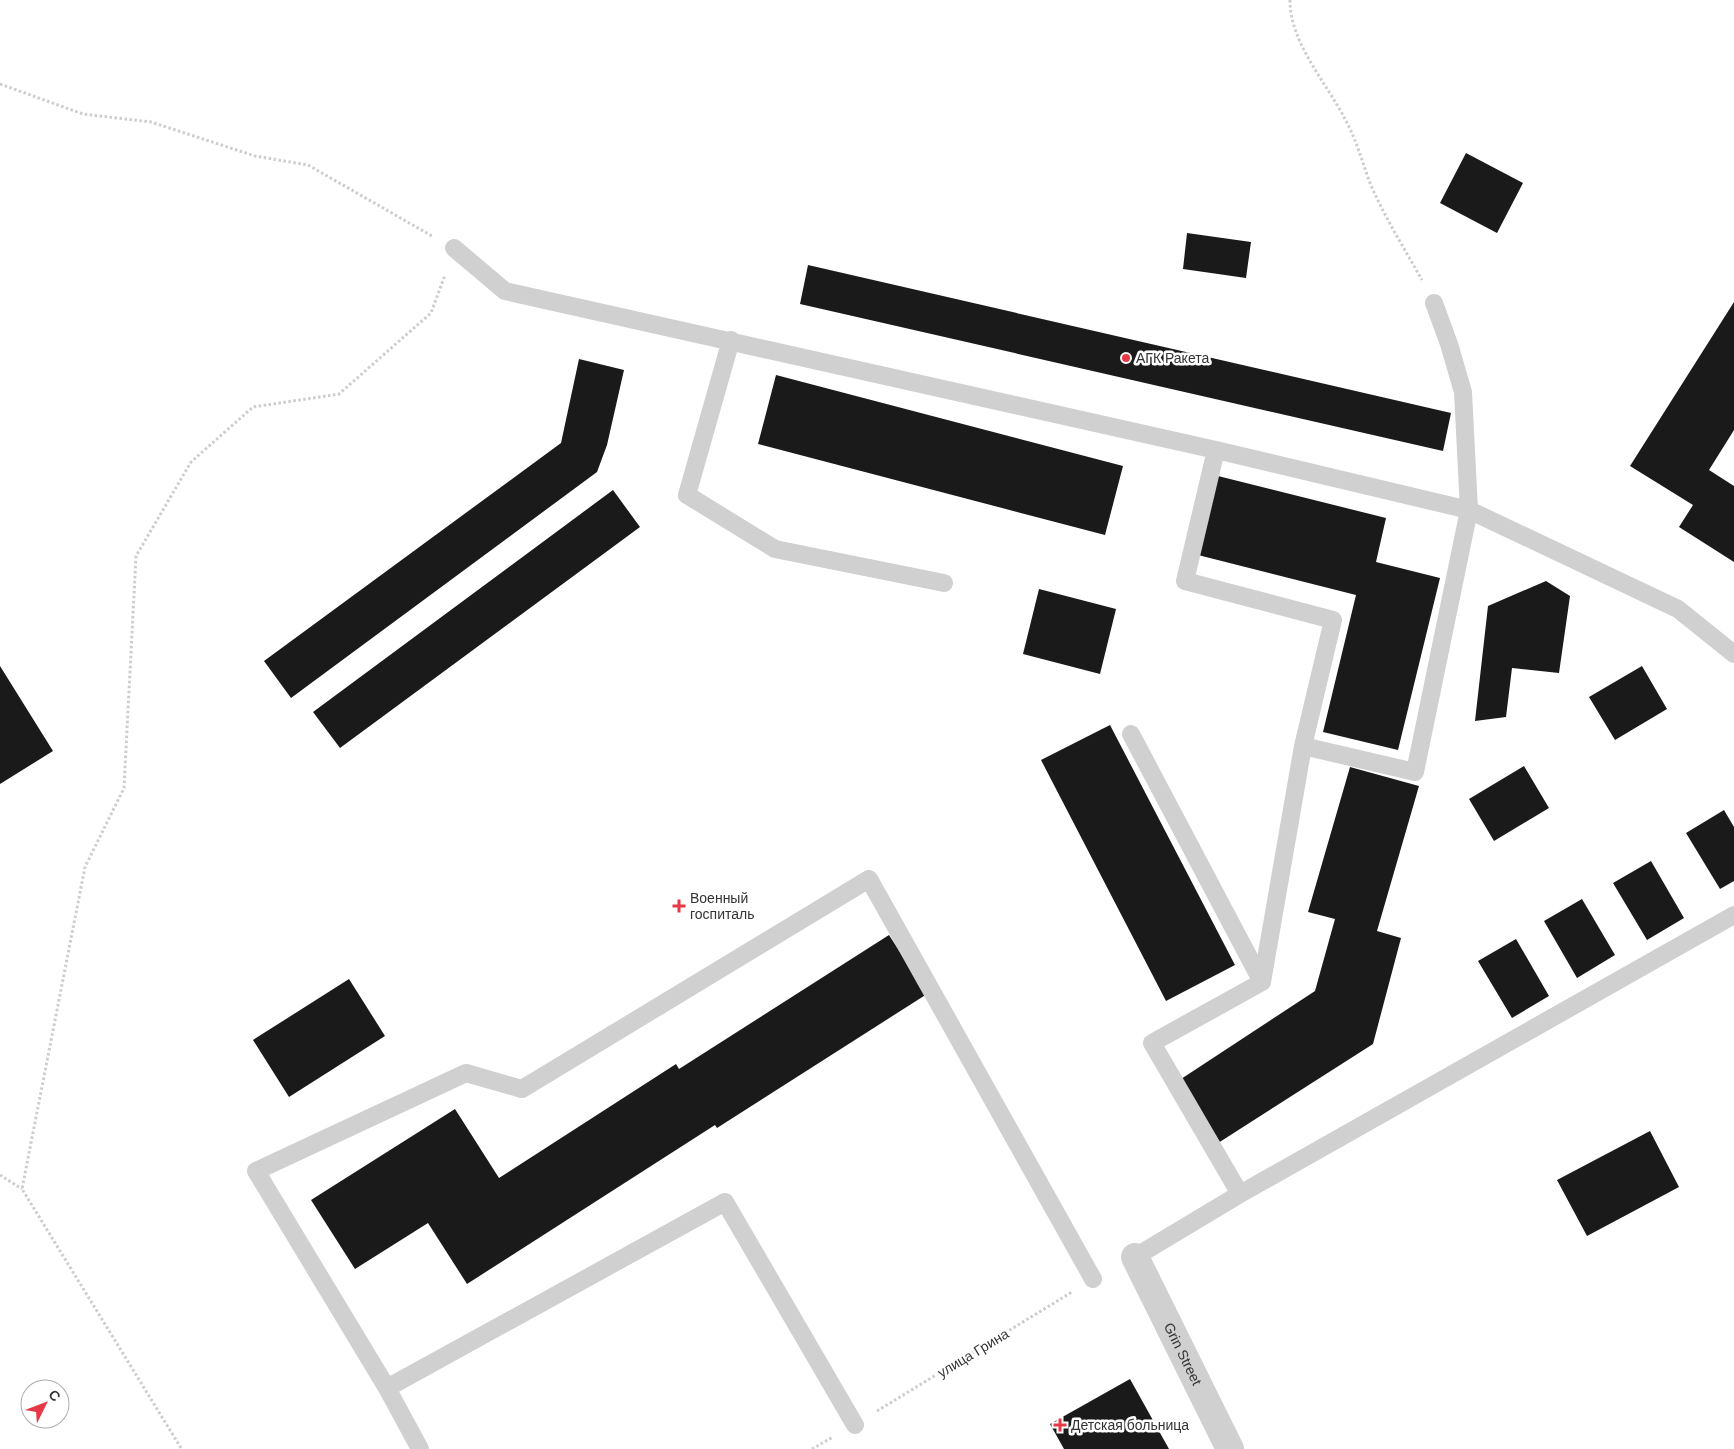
<svg xmlns="http://www.w3.org/2000/svg" width="1734" height="1449" font-family="Helvetica,sans-serif">
<style>
.building{fill:#1a1a1a}
.lines{fill:none;stroke-linecap:round;stroke-linejoin:round}
.path{stroke:#cdcdcd;stroke-width:3;stroke-dasharray:2.5 2.5;stroke-linecap:butt}
.lane{stroke:#d0d0d0;stroke-width:18}
.street{stroke:#d0d0d0;stroke-width:28}
.poi-dot{fill:#e63946;stroke:#fff;stroke-width:2}
.labels{text-anchor:middle;dominant-baseline:central;stroke-width:5;stroke-linejoin:round;paint-order:stroke}
.poi-label{font-size:14px;fill:#333;stroke:#fff;text-anchor:start}
.street-label{font-size:14px;fill:#333;stroke:#fff}
</style>
<rect width="100%" height="100%" fill="#fff"/>
<!-- building -->
<path class="building" d="M1466,153l57,30 -26,50 -57,-30z
M1187,233l64,9 -5,36 -63,-9z
M808,265l643,148 -8,38 -643,-147z
M1734,302v128l-25,40 25,16v76l-55,-35 14,-22 -63,-39z
M579,359l45,11 -17,75 -10,27 -306,226 -27,-37 297,-218z
M776,375l347,91 -18,69 -347,-91z
M1218,476l168,42 -10,44 64,16 -42,172 -75,-18 33,-137 -158,-40z
M613,490l27,37 -300,221 -27,-36z
M1546,581l24,15 -11,77 -47,-5 -6,49 -31,4 13,-115z
M1039,589l77,20 -16,65 -77,-20z
M0,666l53,85 -53,33z
M1642,666l25,43 -52,31 -26,-43z
M1110,725l125,240 -69,36 -125,-241z
M1524,766l25,42 -55,33 -25,-42z
M1350,767l69,19 -42,145 24,7 -28,106 -158,101 -37,-64 137,-90 20,-72 -27,-7z
M1724,810l10,17v54l-14,8 -34,-56z
M1651,861l33,57 -37,22 -34,-57z
M1582,899l33,56 -38,23 -33,-57z
M889,935l38,59 -210,134 -2,-3 -248,159 -39,-61 -73,46 -44,-69 144,-91 44,69 177,-114 3,5z
M1516,939l33,57 -37,22 -34,-57z
M349,979l36,57 -96,61 -36,-57z
M1650,1131l29,56 -92,49 -30,-56z
M1130,1379l39,70h-105l-14,-25z"/>
<g class="lines">
<!-- path -->
<path class="path" d="M1290,0c0,43 36,82 55,119 11,20 17,42 25,64 14,33 34,65 52,97
M0,84l83,30 68,8 104,34 53,9 124,71
M0,1175l22,14
M877,1411l195,-119
M181,1448l-159,-259 63,-322 39,-79 12,-232 55,-94 62,-55 86,-13 92,-81 14,-38
M812,1449l21,-12"/>
<!-- lane -->
<path class="lane" d="M454,248l51,43 711,159 253,60 209,99 56,45
M731,340l-44,155 88,54 169,34
M1216,450l-31,131 148,39 -30,126 -41,236 -110,61 88,151
M1131,734l131,248
M1303,746l112,26 54,-262 -6,-118 -14,-48 -15,-41
M1135,1257l105,-63 494,-279
M387,1388l338,-186 130,223
M420,1449l-33,-61 -131,-217 210,-98 56,16 347,-210 224,400"/>
<!-- street -->
<path class="street" id="s1" d="M1135,1257l95,192"/>
</g>
<!-- markers -->
<g class="poi-dot">
<circle cx="1126" cy="358" r="5"/>
<path d="M676.5 898.5h5v5h5v5h-5v5h-5v-5h-5v-5h5z"/>
<path d="M1057.5 1417.5h5v5h5v5h-5v5h-5v-5h-5v-5h5z"/>
</g>
<g class="labels">
<!-- poi labels -->
<g class="poi-label">
<text x="1136" y="358">АГК Ракета</text>
<text x="690" y="898">Военный<tspan x="690" dy="16">госпиталь</tspan></text>
<text x="1071" y="1425">Детская больница</text>
</g>
<!-- street labels -->
<g class="street-label">
<text transform="translate(973 1353) rotate(-31)">улица Грина</text>
<text stroke="none"><textPath href="#s1" startOffset="108">Grin Street</textPath></text>
</g>
</g>
<!-- north arrow -->
<g transform="translate(45 1404) rotate(48)"><circle r="24" fill="#ffffff" stroke="#adadad"/>
<path d="M0-4L9 19L0 12L-9 19Z" fill="#e63946"/>
<text y="-8" font-size="14" font-weight="bold" text-anchor="middle" fill="#333333">С</text>
</g>
</svg>
